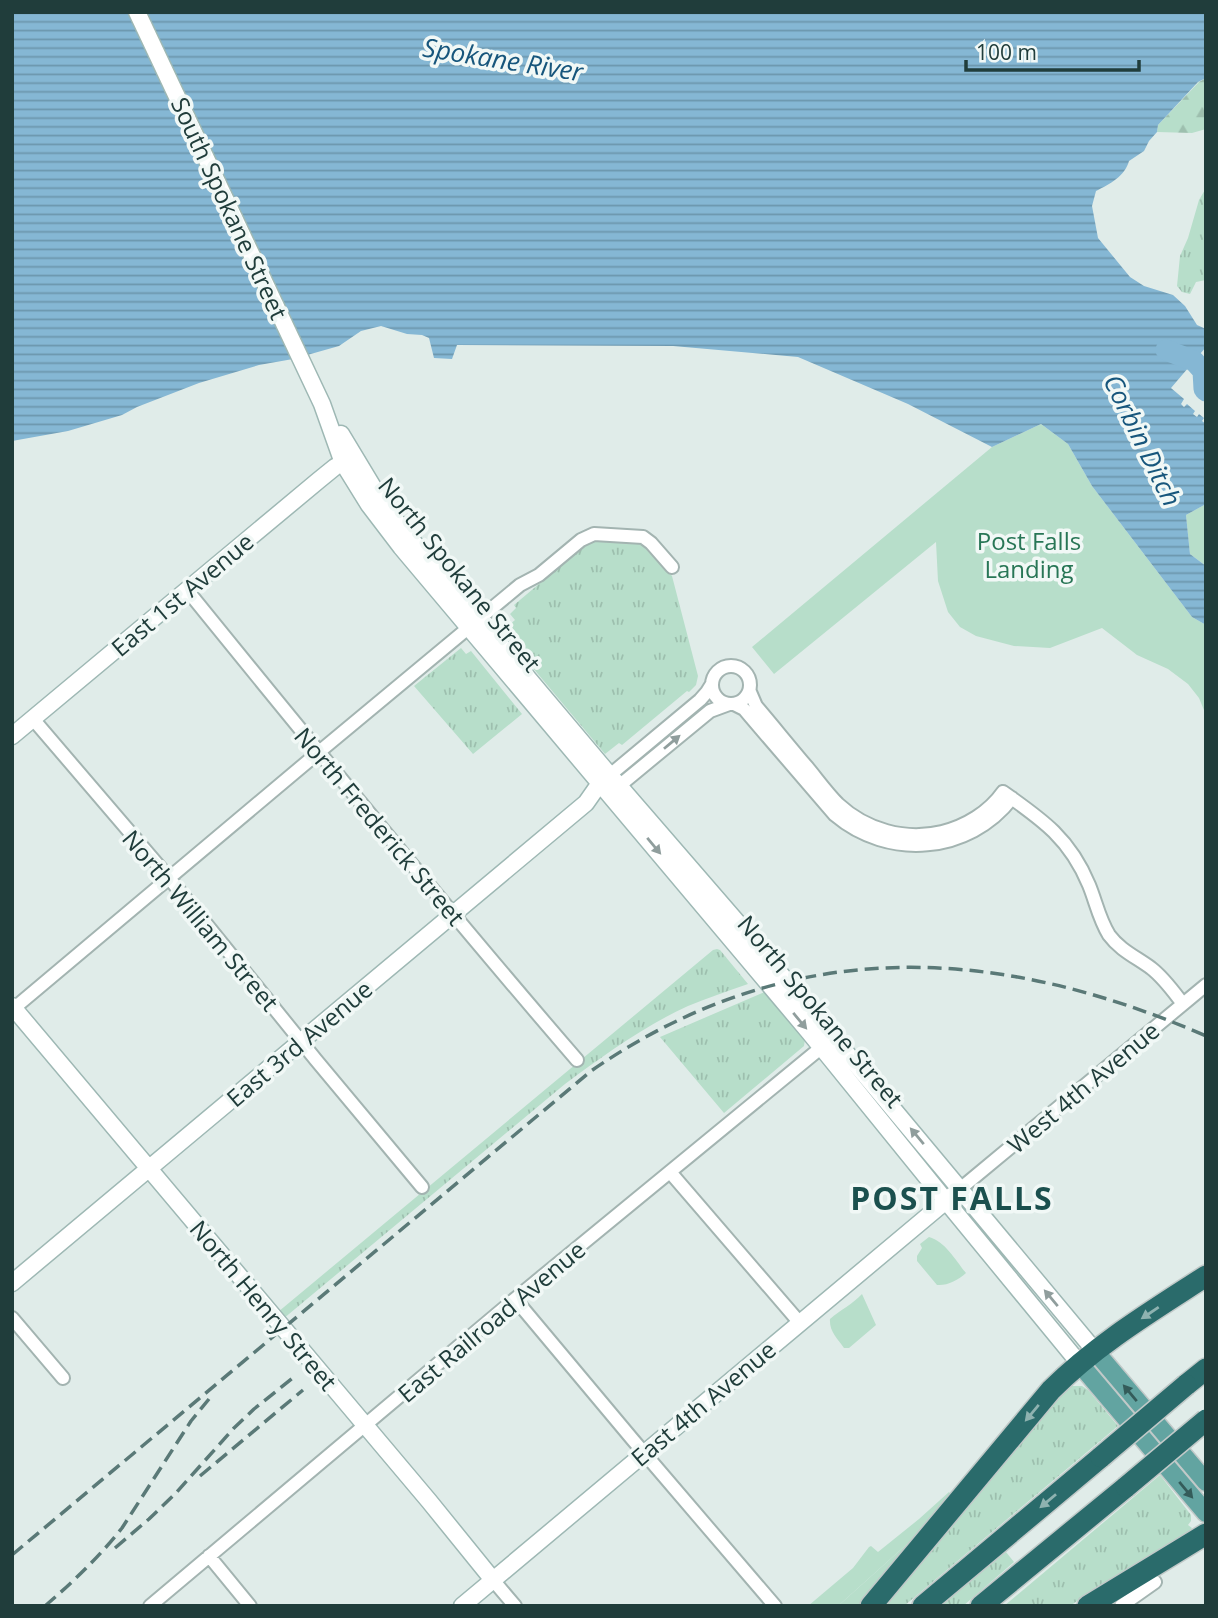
<svg xmlns="http://www.w3.org/2000/svg" width="1218" height="1618" font-family="'Open Sans',sans-serif">
<style>
.grass{fill:url(#grass-tufts)}
.forest{fill:url(#forest-firs)}
.park{fill:#b7deca}
.water{fill:url(#water-rules)}
.lines{fill:none;stroke-linecap:round;stroke-linejoin:round}
.river{stroke:#85b7d4;stroke-width:21}
.street-casing{stroke:#a3b4b1;stroke-width:16}
.secondary-casing{stroke:#9eb8b4;stroke-width:19}
.primary-casing{stroke:#c1c9c8;stroke-width:21}
.highway-casing{stroke:#c1c9c8;stroke-width:24}
.street{stroke:#fff;stroke-width:12}
.secondary{stroke:#fff;stroke-width:16}
.primary{stroke:#62a4a1;stroke-width:18}
.highway{stroke:#2a6b6b;stroke-width:21}
.rail{stroke:#5a7977;stroke-width:3.5;stroke-dasharray:14 7;stroke-linecap:butt}
.highway-bridge-casing{stroke:#c1c9c8;stroke-width:24;stroke-linecap:butt}
.highway-bridge{stroke:#2a6b6b;stroke-width:21}
.oneway{fill:#909e9d}
.oneway2{fill:#8eb2b0}
.oneway3{fill:#345c5a}
.labels{text-anchor:middle;dominant-baseline:central;stroke-width:7;stroke-linejoin:round;paint-order:stroke}
.street-label{font-size:24px;fill:#203d3b;stroke:#f1f8f6}
.park-label{font-size:24px;fill:#287656;stroke:#f1f8f6}
.water-label{font-size:26px;font-style:italic;fill:#17567c;stroke:#f1f8f6}
.district-label{font-size:32px;font-weight:bold;letter-spacing:2px;fill:#1b504e;stroke:#f1f8f6}
</style>
<defs>
<pattern id="grass-tufts" width="24" height="20" patternUnits="userSpaceOnUse" patternTransform="scale(1.75)"><rect width="24" height="20" fill="#b7deca"/><path d="M3 7l-1-3M5 7V3M7 7l1-3M15 17l-1-3M17 17v-4M19 17l1-3" fill="none" stroke="#9dbfae"/></pattern>
<pattern id="forest-firs" width="22" height="20" patternUnits="userSpaceOnUse" patternTransform="scale(1.75)"><rect width="22" height="20" fill="#b7deca"/><path d="M5 1l3.5 6h-7zM16 11l3.5 6h-7z" fill="#9dbfae"/></pattern>
<pattern id="water-rules" width="6" height="5" patternUnits="userSpaceOnUse" patternTransform="scale(1.75)"><rect width="6" height="5" fill="#85b7d4"/><path d="M0 2.5h6" fill="none" stroke="#6c96ad"/></pattern>
</defs>
<rect width="100%" height="100%" fill="#e0ece9"/>
<!-- grass -->
<path class="grass" d="M1206,188v92l-10,2 -6,12 -8,-2 -5,-6 3,-30 8,-18 11,-38z
M591,540l48,1 6,4 27,31 26,100 -2,9 -7,7 -2,-1 -65,54 -3,-2 -14,11 -103,-123 13,-11 -5,-6 6,-6 -2,-3z
M461,648l5,6 5,-3 51,63 -49,40 -59,-68z
M717,949l3,1 28,34c-20,7 -41,14 -60,22 -44,20 -85,50 -123,78l-282,235 -5,-7 435,-362z
M769,990l36,49 -1,7 -80,67 -64,-76z
M1069,1381l2,5h11l6,4 30,36 -214,180h-25z
M1160,1475l31,40v6l-3,4 4,3 -5,6 -94,56 -23,16h-66z
M926,1527l-63,79h-25z
M1006,1552l8,10 -51,44h-24z"/>
<!-- forest -->
<path class="forest" d="M1206,78v51l-14,4 -35,-1 1,-7 41,-43z"/>
<!-- park -->
<path class="park" d="M1041,424l27,20 24,42 100,131 14,8v90l-7,-17 -11,-14 -20,-15 -31,-14 -35,-27 -52,20 -36,-2 -38,-10 -16,-9 -12,-15 -10,-31 -2,-39 -162,132 -22,-27 240,-200z
M1206,504v62l-16,-12 -4,-39z
M929,1237c16,4 27,24 37,36 -8,7 -19,13 -29,12l-20,-24v-5l5,-8 -2,-4z
M862,1294l14,31 -27,23h-5c-7,-10 -15,-17 -14,-29 10,-9 23,-15 32,-25z
M949,1492l3,4 -26,31 -88,79h-30l45,-38 16,-21 2,-1 7,6 41,-33z"/>
<!-- water -->
<path class="water" d="M12,12h1194v66l-8,4 -40,43 -1,7 -8,9 -5,10 -15,10c-4,15 -19,23 -33,30l-4,15 6,32 32,39 14,9 29,9 12,11 12,19 9,4v18l-35,41 13,11 -3,5 3,3 3,-3 8,7 -2,3 4,3 2,-3 5,4 -2,3 4,3v80l-20,11 4,39 16,12v59l-14,-8 -100,-131 -24,-42 -27,-20 -49,23 -84,-43 -110,-47 -125,-11 -216,-1 -5,14 -18,-1 -5,-20 -7,-3 -15,-1 -26,-8 -20,5 -22,15 -46,13 -34,6 -60,18 -62,24 -15,8 -54,16 -56,10z"/>
<g class="lines">
<!-- river -->
<path class="river" d="M1166,350l28,11 9,10 1,18 2,2"/>
<defs>
<path id="street" d="M187,590c128,158 257,316 390,470
M712 685a19 19 0 1 1 38 0a19 19 0 1 1-38 0Z
M750,692l6,14c17,20 34,41 51,61 10,12 20,26 31,37 28,26 67,37 104,28 24,-6 47,-20 61,-40 40,28 67,47 86,93 7,17 10,34 20,50 11,15 27,22 42,33 13,10 22,23 32,36
M734,704l10,5 5,6 86,100c53,45 134,39 177,-17
M33,719l136,159 147,182 106,127
M610,775l90,-75 7,-8 5,-8
M619,786l91,-75 19,-7
M12,1010l307,-258 201,-167 19,-10 42,-35 13,-6 49,3 8,6 21,24
M670,1172l130,151
M960,1189l246,-204
M515,1299l118,141 142,166
M12,1318l51,60
M209,1556l41,50
M493,1580l22,26
M150,1606l365,-307 313,-257
M1121,1606l34,-24"/>
<path id="secondary" d="M137,12l185,392 21,59 26,42 32,42 408,485 137,169 133,162
M341,434l44,73 25,31 192,228 141,163 352,422
M12,736l307,-256 16,-13 17,-9
M12,1006l417,495 64,79
M12,1283l574,-480 14,-20 7,-5
M462,1606l491,-411"/>
<path id="primary" d="M1095,1351l111,131
M1079,1363l127,150"/>
<path id="highway" d="M1186,1385l20,-16
M871,1606l180,-216c46,-46 101,-79 155,-114
M923,1606l178,-149
M981,1606l145,-119
M1088,1606l118,-72"/>
</defs>
<!-- street casing -->
<use href="#street" class="street-casing"/>
<!-- secondary casing -->
<use href="#secondary" class="secondary-casing"/>
<!-- primary casing -->
<use href="#primary" class="primary-casing"/>
<!-- highway casing -->
<use href="#highway" class="highway-casing"/>
<!-- street -->
<use href="#street" class="street"/>
<!-- secondary -->
<use href="#secondary" class="secondary"/>
<!-- primary -->
<use href="#primary" class="primary"/>
<!-- highway -->
<use href="#highway" class="highway"/>
<!-- rail -->
<path class="rail" d="M200,1476l103,-86
M115,1548l34,-29 26,-25 59,-66 20,-19 40,-32
M12,1555l579,-484c197,-136 402,-128 615,-35
M45,1606c28,-24 55,-50 77,-78l69,-107 18,-22"/>
<defs>
<path id="highway-bridge" d="M1101,1457l85,-72
M1126,1487l80,-67"/>
</defs>
<!-- highway-bridge casing -->
<use href="#highway-bridge" class="highway-bridge-casing"/>
<!-- highway-bridge -->
<use href="#highway-bridge" class="highway-bridge"/>
</g>
<!-- one-way arrows -->
<defs><path id="oneway-solid" d="M-6-.8H1V-3.2L6.5 0L1 3.2V.8H-6Z" transform="scale(1.75)"/></defs>
<g class="oneway">
<use href="#oneway-solid" transform="translate(672 742) rotate(-40)"/>
<use href="#oneway-solid" transform="translate(654 846) rotate(50)"/>
<use href="#oneway-solid" transform="translate(800 1021) rotate(50)"/>
<use href="#oneway-solid" transform="translate(917 1136) rotate(-130)"/>
<use href="#oneway-solid" transform="translate(1051 1298) rotate(-130)"/>
</g>
<g class="oneway2">
<use href="#oneway-solid" transform="translate(1150 1313) rotate(146)"/>
<use href="#oneway-solid" transform="translate(1032 1413) rotate(130)"/>
<use href="#oneway-solid" transform="translate(1048 1501) rotate(140)"/>
</g>
<g class="oneway3">
<use href="#oneway-solid" transform="translate(1130 1393) rotate(-130)"/>
<use href="#oneway-solid" transform="translate(1186 1490) rotate(50)"/>
</g>
<g class="labels">
<!-- street labels -->
<g class="street-label">
<text transform="translate(230 208) rotate(65)">South Spokane Street</text>
<text transform="translate(460 574) rotate(51)">North Spokane Street</text>
<text transform="translate(182 594) rotate(-40)">East 1st Avenue</text>
<text transform="translate(380 826) rotate(50)">North Frederick Street</text>
<text transform="translate(201 920) rotate(50)">North William Street</text>
<text transform="translate(821 1011) rotate(50)">North Spokane Street</text>
<text transform="translate(299 1043) rotate(-40)">East 3rd Avenue</text>
<text transform="translate(1083 1087) rotate(-40)">West 4th Avenue</text>
<text transform="translate(264 1305) rotate(50)">North Henry Street</text>
<text transform="translate(491 1321) rotate(-40)">East Railroad Avenue</text>
<text transform="translate(703 1403) rotate(-40)">East 4th Avenue</text>
</g>
<!-- park labels -->
<g class="park-label">
<text x="1029" y="540">Post Falls<tspan x="1029" dy="28">Landing</tspan></text>
</g>
<!-- water labels -->
<g class="water-label">
<text transform="translate(503 59) rotate(9)">Spokane River</text>
<text transform="translate(1143 440) rotate(64)">Corbin Ditch</text>
</g>
<!-- district labels -->
<g class="district-label">
<text x="952" y="1197">POST FALLS</text>
</g>
</g>
<!-- border -->
<rect width="1218" height="1618" fill="none" stroke="#203d3b" stroke-width="28"/>
<!-- scale -->
<path d="M966 60v10h173v-10" fill="none" stroke="#203d3b" stroke-width="3.5"/>
<text x="976" y="60" font-size="21" fill="#203d3b" stroke="#f1f8f6" stroke-width="5" paint-order="stroke">100 m</text>
</svg>
